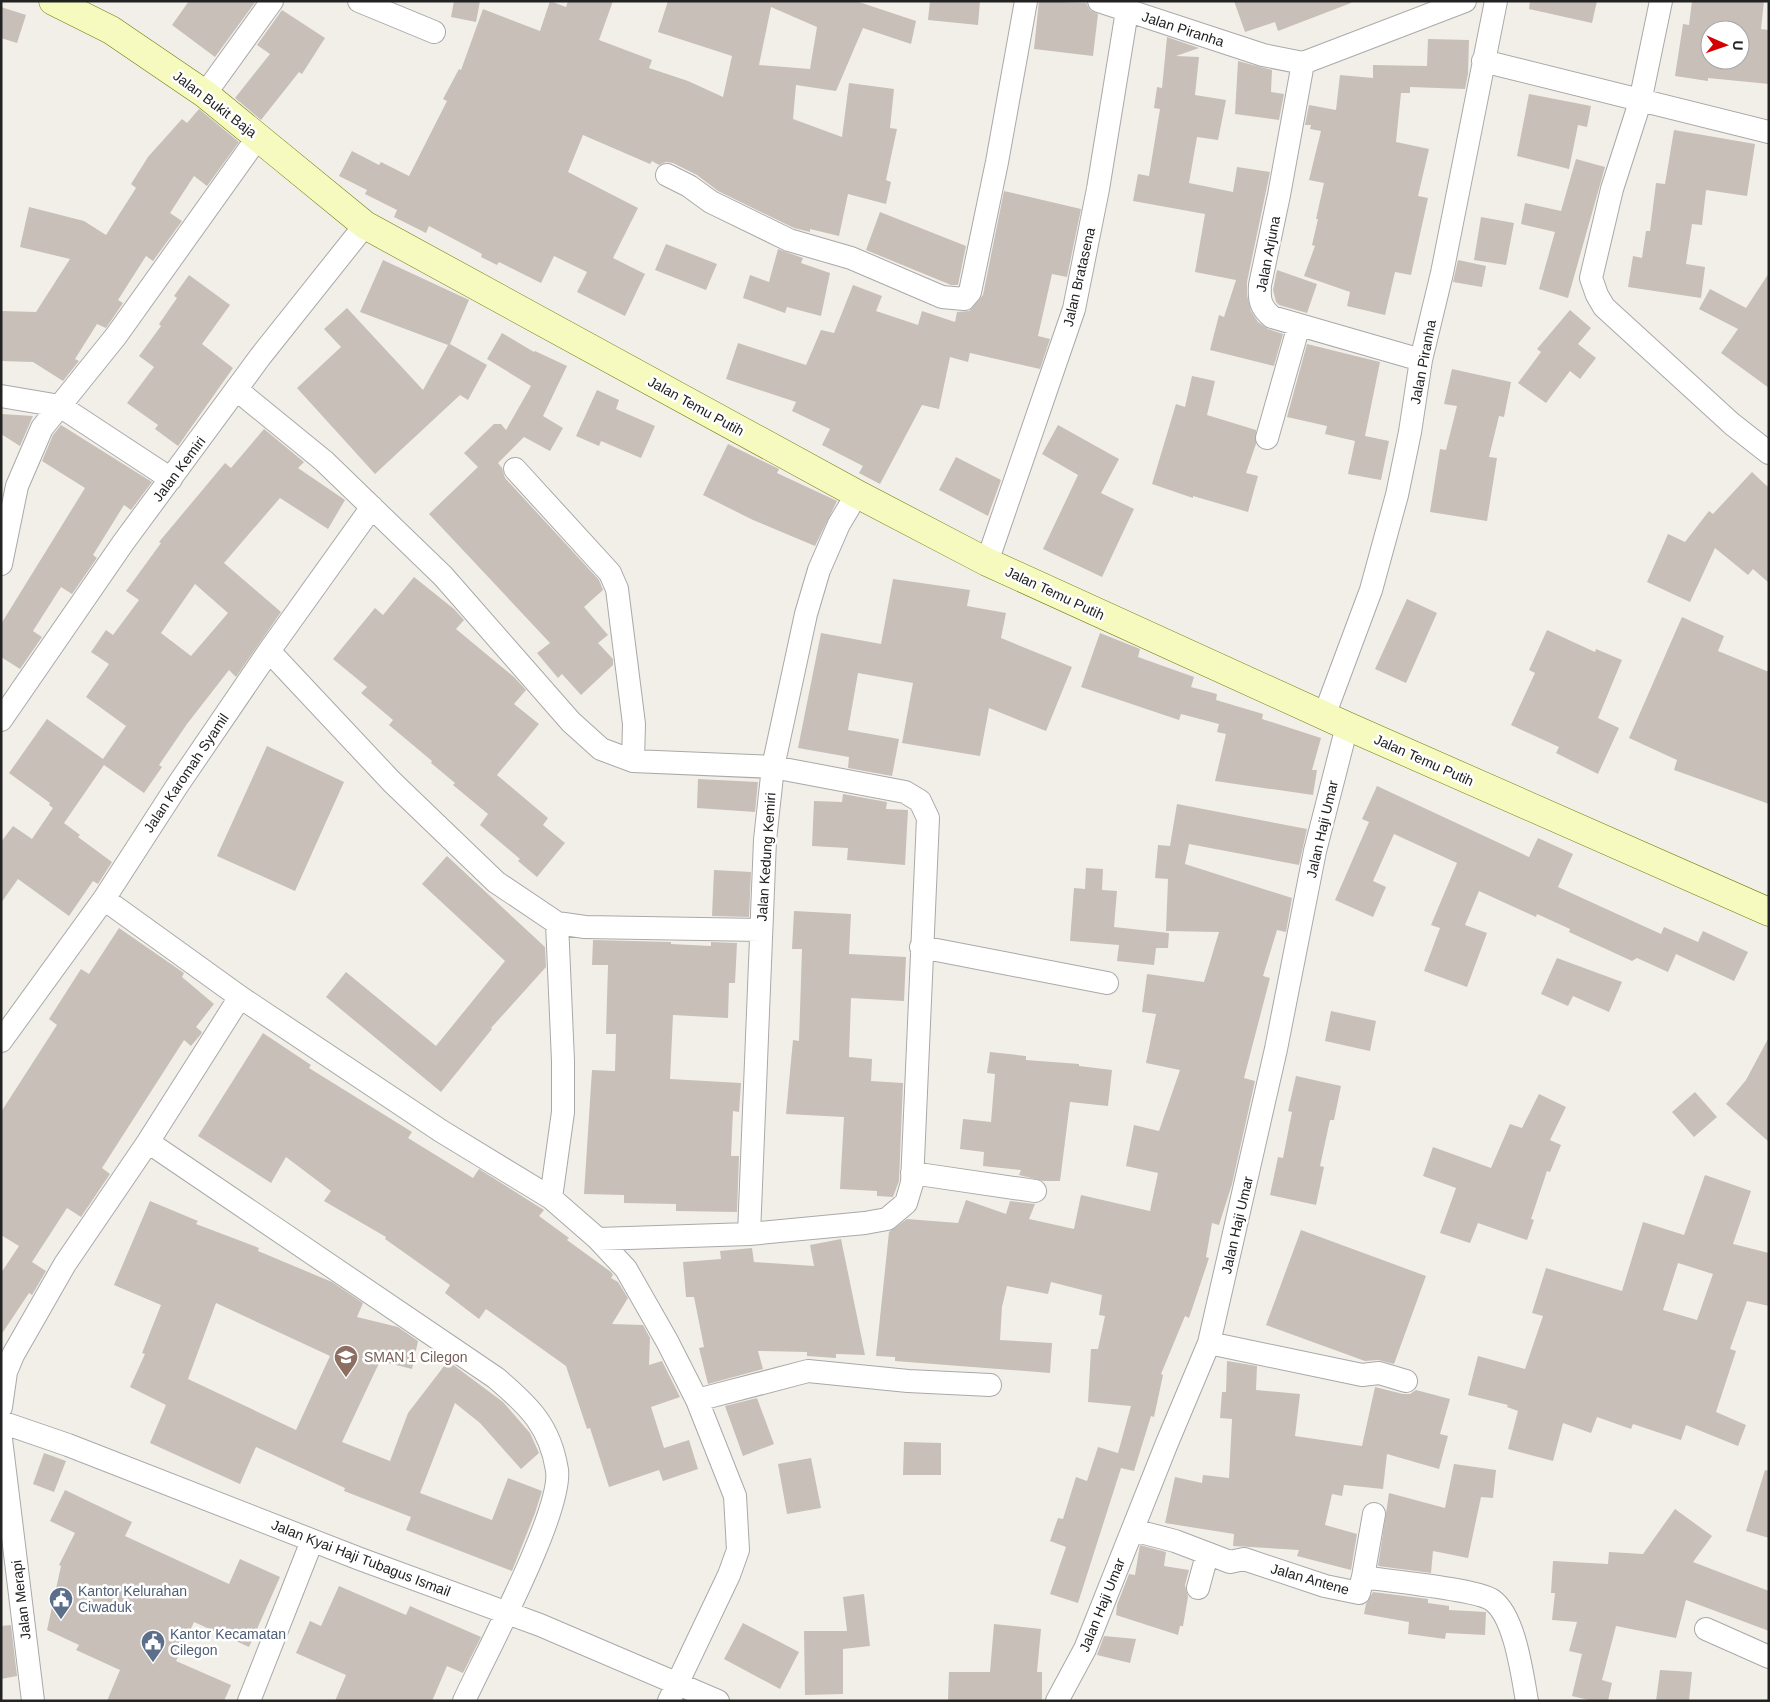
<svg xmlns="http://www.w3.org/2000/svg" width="1770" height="1702" font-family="Helvetica,sans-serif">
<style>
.building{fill:#c7bfb8;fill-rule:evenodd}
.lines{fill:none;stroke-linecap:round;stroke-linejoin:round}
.street-casing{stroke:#a9a9a9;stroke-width:24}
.secondary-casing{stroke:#707d05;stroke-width:29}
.street{stroke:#fff;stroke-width:22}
.secondary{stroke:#f7fabf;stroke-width:28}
.labels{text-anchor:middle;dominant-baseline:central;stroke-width:5;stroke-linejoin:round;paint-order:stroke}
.street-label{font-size:14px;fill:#222;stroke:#fff}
.education-label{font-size:14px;fill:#785e54;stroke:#fff;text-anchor:start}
.service-label{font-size:14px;fill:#4e5e75;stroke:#fff;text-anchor:start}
</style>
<rect width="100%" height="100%" fill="#f2efe9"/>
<!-- building -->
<path class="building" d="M189,1h67l-41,56 -43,-32z
M454,1h26l-4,21 -25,-5z
M550,1l16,6 2,-6h45l-14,39 53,20 -3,8 39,13 35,16 9,-41 -74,-24 10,-31h188l60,20 -5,23 -48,-16 -27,63 -40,-6 -3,34 49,18 7,-54 45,6 -4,39 7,1 -11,51 5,2 -5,22 -38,-10 -9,42 -29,-7v3l-16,-4 -76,-37 -21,-16 -24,-12 -7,-1 -7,3 -7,-4 -2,3 -67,-29 -15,37 70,36 -25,50 32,16 -20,42 -48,-24 10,-20 -33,-16 -13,27 -42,-21 -2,3 -16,-8 1,-3 -53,-28 -3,7 -32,-16 3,-7 -32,-16 2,-4 -28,-14 13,-25 27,14 2,-3 28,14 38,-75 -4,-2 16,-30 2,1 22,-61 57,22zM771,7l46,20 -7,42 -51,-4z
M930,1h50l-2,24 -50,-5z
M1039,1l47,2 4,7 8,4 -5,42 -59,-7z
M1234,1h117v2l-73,28 -3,-9 -30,10z
M1530,1h67l-5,22 -63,-14z
M1692,1h72l-3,28 8,1v54l-61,-6v3l-33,-5 8,-52 6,1zM1710,30h30v30h-30z
M1,7l25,8 -9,28 -16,-5z
M282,10l43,28 -23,36 -3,-2 -38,48 -26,-22 35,-44 -13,-9z
M1167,37l32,11 -23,8 23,1 -4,38 31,5 -8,40 -21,-3 -8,46 44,9 4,-25 33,5 -23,110v13l4,16 7,11 10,7 15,5 -9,32 -64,-16 9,-35 5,2 12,-37 -41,-8 10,-58 -72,-13 5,-27 11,2 11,-67 -6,-1 3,-21 5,1z
M1428,39l41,1 -1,34 -3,15 -55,-2v6h-9l-5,49 33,7 -11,47 10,2 -17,77 -16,-3 -10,43 -38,-9 3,-14 -46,-16 11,-30 -3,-1 6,-26h-2l8,-36 -15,-3 12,-49 -11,-2 1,-4h-6l4,-20 27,5 4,-35 33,3v-13l54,1z
M1238,61l34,9 -1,22 13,2 -5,26 -44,-6z
M1529,94l62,12 -4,21 -9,-2 -9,44 -52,-13z
M199,109l40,33 -32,44 -13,-10 -24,37 12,8 -29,40 -7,-5 -28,44 5,3 -17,25 -9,-4 -22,35 4,2 -16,20 -30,-19 -32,-1v-50l35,1 34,-53 -50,-12 9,-40 55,14 22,14 30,-47 -5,-4 17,-27 34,-38 5,4z
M1674,130l81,14 -8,52 -41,-6 -4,35 -10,-1 -6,40 19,3 -4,31 -73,-11 5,-31 9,2 4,-27h4l6,-48 9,1z
M1576,159l29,8 -37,131 -29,-9 16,-57 -34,-8 4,-21 36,8z
M1004,191l77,18 -14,68 -15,-3 -14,62 12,3 -10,30 -70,-16 -2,9 -18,-5 -11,52 -17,-4 -42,79 -21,-11 4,-7 -41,-21 8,-16 -38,-18 4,-9 -70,-23 12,-36 68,22 15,-35 13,3 19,-48 29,11 -6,15 42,14 4,-14 33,11 2,-10 12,-1 14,-16z
M880,212l86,34 -8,39h-7l-85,-35z
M1481,217l33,6 -8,42 -32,-5z
M666,244l51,20 -11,26 -51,-20z
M778,249l25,9 -2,5 29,10 -9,43 -34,-9 -2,6 -42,-15 7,-23 19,7z
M383,260l86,40 -19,44 37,21 -19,35 -8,-5 -85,79 -78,-86 44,-41 -17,-18 23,-21 76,82 25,-45 -88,-33z
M1458,260l28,6 -4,21 -29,-5z
M1277,270l40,14 -10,29 -28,-8 -3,-3 -3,-12z
M1769,273v115l-48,-35 17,-24 -39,-20 11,-20 36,19z
M189,275l41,30 -28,39 31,24 -55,78 -23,-17 3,-4 -31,-22 27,-36 -15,-11 22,-30 -2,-2 18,-26 -3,-2z
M1570,310l21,18 -13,16 18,14 -16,21 -10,-8 -24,32 -28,-20 23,-31 -4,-3z
M502,333l32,19 1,-1 32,15 -24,50 20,12 -13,23 -26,-14 -26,26 4,5 3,10 94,102 4,10 -19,17 24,28 -10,8 15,16v6l-32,30 -19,-21 -4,4 -21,-25 13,-10 -121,-129 49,-47 -14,-14 30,-29h7l5,6 25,-44 -44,-27z
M1307,344l73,18 -15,74 24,5 -8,39 -33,-6 7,-33 -30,-7 2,-8 -40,-9z
M1452,369l59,13 -7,35 -5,-1 -10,41 8,1 -10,63 -57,-9 10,-63 6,1 11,-44 -13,-2z
M1192,376l23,5 -8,34 49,15v14l-10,29 12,3 -10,36 -55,-16v2l-41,-14 24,-80 9,3z
M597,390l22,10 -3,9 39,17 -14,32 -40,-17 -2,5 -23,-10z
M1,414l32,2 -13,30 -19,-12z
M61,425l91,57 -21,28 -7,-5 -31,50 4,3 -25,36 -11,-7 -28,44 9,6 -22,32 -19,-12v-33l84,-136 -43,-27 11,-26z
M1058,425l61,34 -18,34 33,16 -32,68 -59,-28 35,-74 -36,-21z
M264,429l40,33 -6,6 47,32 -17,29 -48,-31 -56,65 57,49 -45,65 -7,-7 -42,54 -28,41 3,2 -18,26 -40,-28 -40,58 16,12 -2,2 34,25 -14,22 -5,-3 -24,35 -51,-37 -17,24v-61l12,-16 19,13 21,-31 -4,-3 1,-2 -41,-30 38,-54 56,40 23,-33 -40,-29 23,-33 -18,-12 15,-22 7,5 26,-35 -13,-9 35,-48 -2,-1 66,-79 6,5zM195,584l33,29 -37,43 -30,-23z
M728,444l51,25 -2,4 60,28 -22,45 -62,-26 -50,-25z
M956,457l45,23 -13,36 -49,-26z
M1752,472l17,16v95l-16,-14 -5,6 -33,-27 -25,54 -43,-20 21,-48 17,8 24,-31 4,3z
M414,577l40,32 10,11 -8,9 58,48 12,13 -12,14 25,20 -42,51 51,43 -5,7 22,18 -28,34 -19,-16 2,-2 -40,-34 8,-11 -35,-29 2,-2 -24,-20 1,-2 -43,-36 4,-5 -32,-27 6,-6 -34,-28 42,-51 8,7z
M893,579l77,11 -3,16 39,7 -5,25 71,29 -26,64 -57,-23 -9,48 -78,-13 11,-60 -55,-10 -10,57 51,9 -7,37 -44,-8 1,-11 -51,-9 23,-115 60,11z
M1407,599l30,14 -31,70 -31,-14z
M1682,617l42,19 -6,15 51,21v132l-95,-34 3,-10 -48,-22z
M1547,630l48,22 1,-3 26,11 -24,58 21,10 -21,46 -42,-21 3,-6 -48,-22 24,-52 -6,-3z
M1100,633l40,16 -2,8 56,20 -3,10 26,7 -1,6 47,14 -1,5 59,19 -9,32h5l-4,25 -98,-14 11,-47 -9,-2 2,-8 -38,-10 -2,6 -98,-33z
M267,746l77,36 -49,109 -78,-35z
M698,779l60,3 -3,30 -58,-4z
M1377,786l152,71 9,-19 35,16 -15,33 103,47 3,-7 34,15 5,-11 45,21 -14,29 -58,-27 -8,18 -31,-14 -5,3 -63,-29 1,-3 -33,-15 -1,3 -57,-26 -14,34 22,8 -20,54 -43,-16 16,-43 -9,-3 26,-62 -63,-29 -21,47 13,6 -13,30 -38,-17 34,-78 -7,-3z
M843,794l44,8 -1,7 22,1 -3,55 -58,-5 1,-12 -36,-2 2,-45 28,1z
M1177,804l130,25 -8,36 -110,-21 -4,20 107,34 -6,34 -9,-2 -14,46 7,2 -26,100 11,3 -23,103 -13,41 -7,-2 -6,34 3,1 -20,60 -4,-2 -24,58 2,1 -9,42 -3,-1 -17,55 -13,-3 -43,135 -28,-9 16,-47 -16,-6 8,-23 5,1 13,-42 11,4 11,-34 20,6 13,-47 -43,-4 3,-53h7l7,-33 -6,-1 3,-20 -51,-13 -3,12 -41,-8 -5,21 -2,33 52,3 -2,30 -155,-12v-4l-19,-1 13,-124 18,-13 51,4 8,-23 40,14 4,-13 25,3 -6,15 45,10 7,-34 69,16 8,-38 -32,-7 8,-41 25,6 21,-61 -34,-7 10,-49 -14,-2 5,-38 57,8 15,-50 -53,-1 2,-52 -13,-1 3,-33 12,1z
M447,856l98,91 1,20 -55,61 1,1 -51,63 -115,-95 20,-25 90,74 69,-85 -83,-77z
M1086,868l17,1 -1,21 15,1 -3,36 55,6 -1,15h-12l-2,17 -37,-4 2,-16 -49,-4 4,-53 11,1z
M714,870l37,2 -2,45 -37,-1z
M794,911l57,3 -2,40 57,3 -2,44 -53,-3 -2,59 23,2 -1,22 32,2 -4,98 -6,16 -16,-1v-5l-37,-2 4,-72 -58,-3 7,-74 6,1 3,-92h-10z
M119,928l65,45 -2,4 32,27 -18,23 6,5 -1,2 -10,12 -7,-6 -82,128 8,6 -29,43 -14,-9 -35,54 14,9 -14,24 -3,-2 -28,42v-62l18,-27 -18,-11v-123l56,-87 -8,-6 32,-50 8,5z
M593,940l78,2v2l40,2v-4l26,1 -2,40h-6l-1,35 -55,-3 -3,64 71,4 -2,29 -6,-1 -2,45h8l-2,56 -61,-1v-7l-52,-1v-8l-40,-1 8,-124 23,1 1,-37h-10l2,-69h-16z
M1557,958l65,24 -13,30 -36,-16 -5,10 -27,-12z
M1331,1011l45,10 -6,30 -45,-10z
M263,1033l48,32 -2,3 103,64 -4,6 65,40 6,-9 49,31 16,10 -5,6 30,22 -2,2 44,32 2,3 -2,3 7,4 10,16 -16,26 31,1 7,13 -1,27 13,-4 18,36 -29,10 13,41 25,-8 9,29 -35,12 -4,-11 -50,17 -19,-59 -3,1 -21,-63 -80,-57 -7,10 -34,-26 5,-8 -65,-46 1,-2 -62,-36 7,-10 -45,-34 -15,26 -73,-47z
M1769,1037v105l-43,-38 20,-24z
M990,1052l36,4v4l53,4v2l33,4 -4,36 -38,-4 -10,79h-17l-24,-6 2,-5 -38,-4 1,-14 -24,-3 3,-30 28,3 4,-48 -8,-1z
M1296,1076l45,10 -7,34h-4l-10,46 4,1 -8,38 -46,-10 8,-38 5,1 9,-46 -4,-1z
M1695,1092l22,25 -23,20 -22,-25z
M1539,1094l27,13 -16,33 11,5 -11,27 -3,-1 -16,48 3,1 -7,20 -49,-17 -8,20 -30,-10 16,-45 -33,-12 10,-29 58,21 19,-44 12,4z
M1705,1175l46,16 -18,53 36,9v53l-22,-5 -17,48 6,2 -20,61 30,13 -8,21 -52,-21 -5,15 -48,-16 -2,5 -34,-12 -6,16 -28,-10 -10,38 -45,-12 10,-38 -11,-4 1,-2 -40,-10 10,-39 47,13 18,-53 -11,-3 14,-45 76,23 21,-69 41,13zM1678,1263l35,11 -16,46 -34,-10z
M150,1201l48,20 -2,3 63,24 -1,3 74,31 31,21 -6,14 41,10 20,14 -6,28 -32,-8 -38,81 48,19 18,-48 40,-52 55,41 27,31 9,20 -18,16 -41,-46 -25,-20 -35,90 72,27 16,-42 34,13 -7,22 -23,58 -106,-41 5,-13 -67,-26 1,-3 -89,-41 -16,37 -90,-41 16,-38 -36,-18 15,-33 -3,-1 19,-48 -47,-20zM216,1303l114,53 -34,74 -108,-51z
M1301,1230l125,46 -32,88 -16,-4 -13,1 -99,-36z
M841,1239l24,116 -29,-1v4l-29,-2v-4l-49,-1 5,18 -55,15 -9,-36 5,-1 -10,-50h-8l-3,-35 38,-3 -1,-8 32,-3 2,14 60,4 -4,-21z
M1227,1361l30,5 -1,24 44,4 -5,42 67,10 13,-59 28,7h7l6,-4 34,9 -10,35 8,2 -9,33 -52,-15 -4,35 -39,-4 -2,11 -10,-2 -7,31 32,9 -6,36 -54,-14 2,-6 -66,-4 1,-12 -69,-11 10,-46 27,6 1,-8 26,3 3,-59 -12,-1 2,-26h4z
M757,1398l17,46 -31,12 -18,-50z
M904,1442l37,1v32h-38z
M44,1453l22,8 -12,31 -21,-8z
M811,1458l10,50 -34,6 -9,-50z
M1454,1464l42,6 -3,28 -12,-1 -13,61 -35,-7 -2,22 -53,-7 11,-73 56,15z
M1765,1470l4,1v67l-23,-7z
M65,1490l67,32 -7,14 104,48 11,-25 40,18 -31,70 -55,-25 -18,39 55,24 -7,16h-117l13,-31 -44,-20 3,-5 -32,-15 14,-64 -2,-1 16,-32 -25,-12z
M1675,1509l37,27 -19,26 76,29v40l-83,-31 -10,38 -60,-12 -14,54 10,3 -4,18h-15l-21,-5 10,-42 -13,-3 8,-29 -25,-2 3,-27h-4l2,-32 55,3 1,-12 34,2z
M1140,1545l26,7 -2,14 25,4 -4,15 3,12 -5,29h-3l-2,9 -62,-20 1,-10 12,-31 6,1z
M339,1586l67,29 4,-9 71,31 -18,36 -16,-7 -15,35h-97l11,-26 -50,-22 14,-32 11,5z
M1373,1592l55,7v4l21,3v4l37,2 -1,23 -39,-2 -1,6 -37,-5 1,-12 -45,-8 2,-10z
M864,1594l6,52 -27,3v45l-38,1 -1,-64h43l-4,-34z
M743,1623l56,29 -19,37 -56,-30z
M994,1624l47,5 -4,43h5v29h-94l1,-29h41z
M11,1625l6,51 -16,3v-53z
M1104,1636l32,3 -6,24 -33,-8z
M1660,1670l32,2 -3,29h-33z"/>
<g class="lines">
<defs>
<path id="street" d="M359,1l75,31
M1099,1l164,54 40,8 162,-62
M1661,1l-21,101 -28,87 -21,89 6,17 7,12 128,117 37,29
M1483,61l286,71
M1303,63l-24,132 -19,90c-1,14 0,22 12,32l149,43
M205,94l67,-93
M667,175l22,11 22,16 78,38 62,18 91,39 22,2 6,-7 27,-130 29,-161
M237,390l87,71 119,115 128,146 30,27 32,12 140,6 132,25 15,9 8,17 -16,365 -6,20 -19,16 -22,4 -116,11 -151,5
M1,396l59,10 111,73
M1267,438l32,-113
M515,469l95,104 7,16 17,135 -1,37
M987,562l87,-253 24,-120 29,-178
M1,564l16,-78 25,-58 74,-92 142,-199
M269,651l123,131 104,100 61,41 28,4 176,3
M1324,716l47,-126 26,-95 13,-63 11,-72 21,-87 54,-272
M1,720l122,-177 137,-186 105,-132
M104,899l136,98 201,134 110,67 47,41 28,30 41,72 30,59 38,96 3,54 -9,25 -60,126
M921,947l186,36
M1,1041l103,-142 73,-113 92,-135 103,-144
M148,1142l348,236c33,28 54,48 61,92 6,41 -73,187 -93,231
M912,1173l123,18
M551,1198l12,-86v-51l-6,-138
M749,1234l16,-394 8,-73 33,-153 13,-44 20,-46 18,-30
M1209,1343l153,32 17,-2 27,8
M697,1400l111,-29 100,10 82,4
M1,1407l5,-35 7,-17 52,-91 83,-122 92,-145
M1,1422l67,23 292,114 180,66 178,76
M1,1439l32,262
M1133,1530l42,11 55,21 14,-3 81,27 34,7 4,-16c25,4 113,12 129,23 23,16 30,74 35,101
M1363,1577l11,-63
M1198,1588l9,-33
M1706,1629l63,28
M249,1701l63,-160
M1057,1701l28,-52 82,-206 42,-100 67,-294 39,-198 32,-125"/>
<path id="secondary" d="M53,1l58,29 94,64 160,131 492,269 130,68 360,164 422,186"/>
</defs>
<!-- street casing -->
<use href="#street" class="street-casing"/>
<!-- secondary casing -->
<use href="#secondary" class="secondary-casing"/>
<!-- street -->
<use href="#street" class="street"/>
<!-- secondary -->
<use href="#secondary" class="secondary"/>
</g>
<!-- icons -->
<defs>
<symbol id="school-pin" viewBox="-11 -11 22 30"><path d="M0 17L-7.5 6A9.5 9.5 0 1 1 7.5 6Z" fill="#8d6e63" stroke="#fff"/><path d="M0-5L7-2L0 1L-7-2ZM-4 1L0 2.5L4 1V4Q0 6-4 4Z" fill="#fff"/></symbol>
<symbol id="civic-pin" viewBox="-11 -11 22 30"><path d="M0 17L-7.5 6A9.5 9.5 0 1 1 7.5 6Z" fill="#5c6f8a" stroke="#fff"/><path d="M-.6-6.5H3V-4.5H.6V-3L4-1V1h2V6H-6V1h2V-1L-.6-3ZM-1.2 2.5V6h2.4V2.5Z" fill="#fff"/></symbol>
</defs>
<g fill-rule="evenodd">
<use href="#school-pin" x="332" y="1343" width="28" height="38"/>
<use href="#civic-pin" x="47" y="1585" width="28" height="38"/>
<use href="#civic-pin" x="139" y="1628" width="28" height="38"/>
</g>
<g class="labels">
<!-- street labels -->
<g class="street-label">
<text transform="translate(1183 29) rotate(18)">Jalan Piranha</text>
<text transform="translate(215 104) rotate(37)">Jalan Bukit Baja</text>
<text transform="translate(1268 254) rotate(-79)">Jalan Arjuna</text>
<text transform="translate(1079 277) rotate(-77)">Jalan Bratasena</text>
<text transform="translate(1423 362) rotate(-79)">Jalan Piranha</text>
<text transform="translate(696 406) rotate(29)">Jalan Temu Putih</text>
<text transform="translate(179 469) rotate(-53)">Jalan Kemiri</text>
<text transform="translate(1055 593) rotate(25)">Jalan Temu Putih</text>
<text transform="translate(1424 760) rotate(24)">Jalan Temu Putih</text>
<text transform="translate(186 773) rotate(-56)">Jalan Karomah Syamil</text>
<text transform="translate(1322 829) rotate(-77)">Jalan Haji Umar</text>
<text transform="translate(766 857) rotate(-86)">Jalan Kedung Kemiri</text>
<text transform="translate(1237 1225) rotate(-77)">Jalan Haji Umar</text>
<text transform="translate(361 1558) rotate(21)">Jalan Kyai Haji Tubagus Ismail</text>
<text transform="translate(1310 1579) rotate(16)">Jalan Antene</text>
<text transform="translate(21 1600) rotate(-97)">Jalan Merapi</text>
<text transform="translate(1102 1605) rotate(-68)">Jalan Haji Umar</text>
</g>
<!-- education labels -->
<g class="education-label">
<text x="364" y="1357">SMAN 1 Cilegon</text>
</g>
<!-- service labels -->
<g class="service-label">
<text x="78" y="1591">Kantor Kelurahan<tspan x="78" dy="16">Ciwaduk</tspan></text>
<text x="170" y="1634">Kantor Kecamatan<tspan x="170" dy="16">Cilegon</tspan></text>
</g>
</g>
<!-- border -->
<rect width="1770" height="1702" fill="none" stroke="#222222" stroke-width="5"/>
<!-- north arrow -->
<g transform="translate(1725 45) rotate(92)"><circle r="24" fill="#ffffff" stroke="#a7a7a7"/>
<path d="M0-4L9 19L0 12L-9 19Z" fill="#d40000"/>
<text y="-8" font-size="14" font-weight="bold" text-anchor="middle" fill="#222222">U</text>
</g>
</svg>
